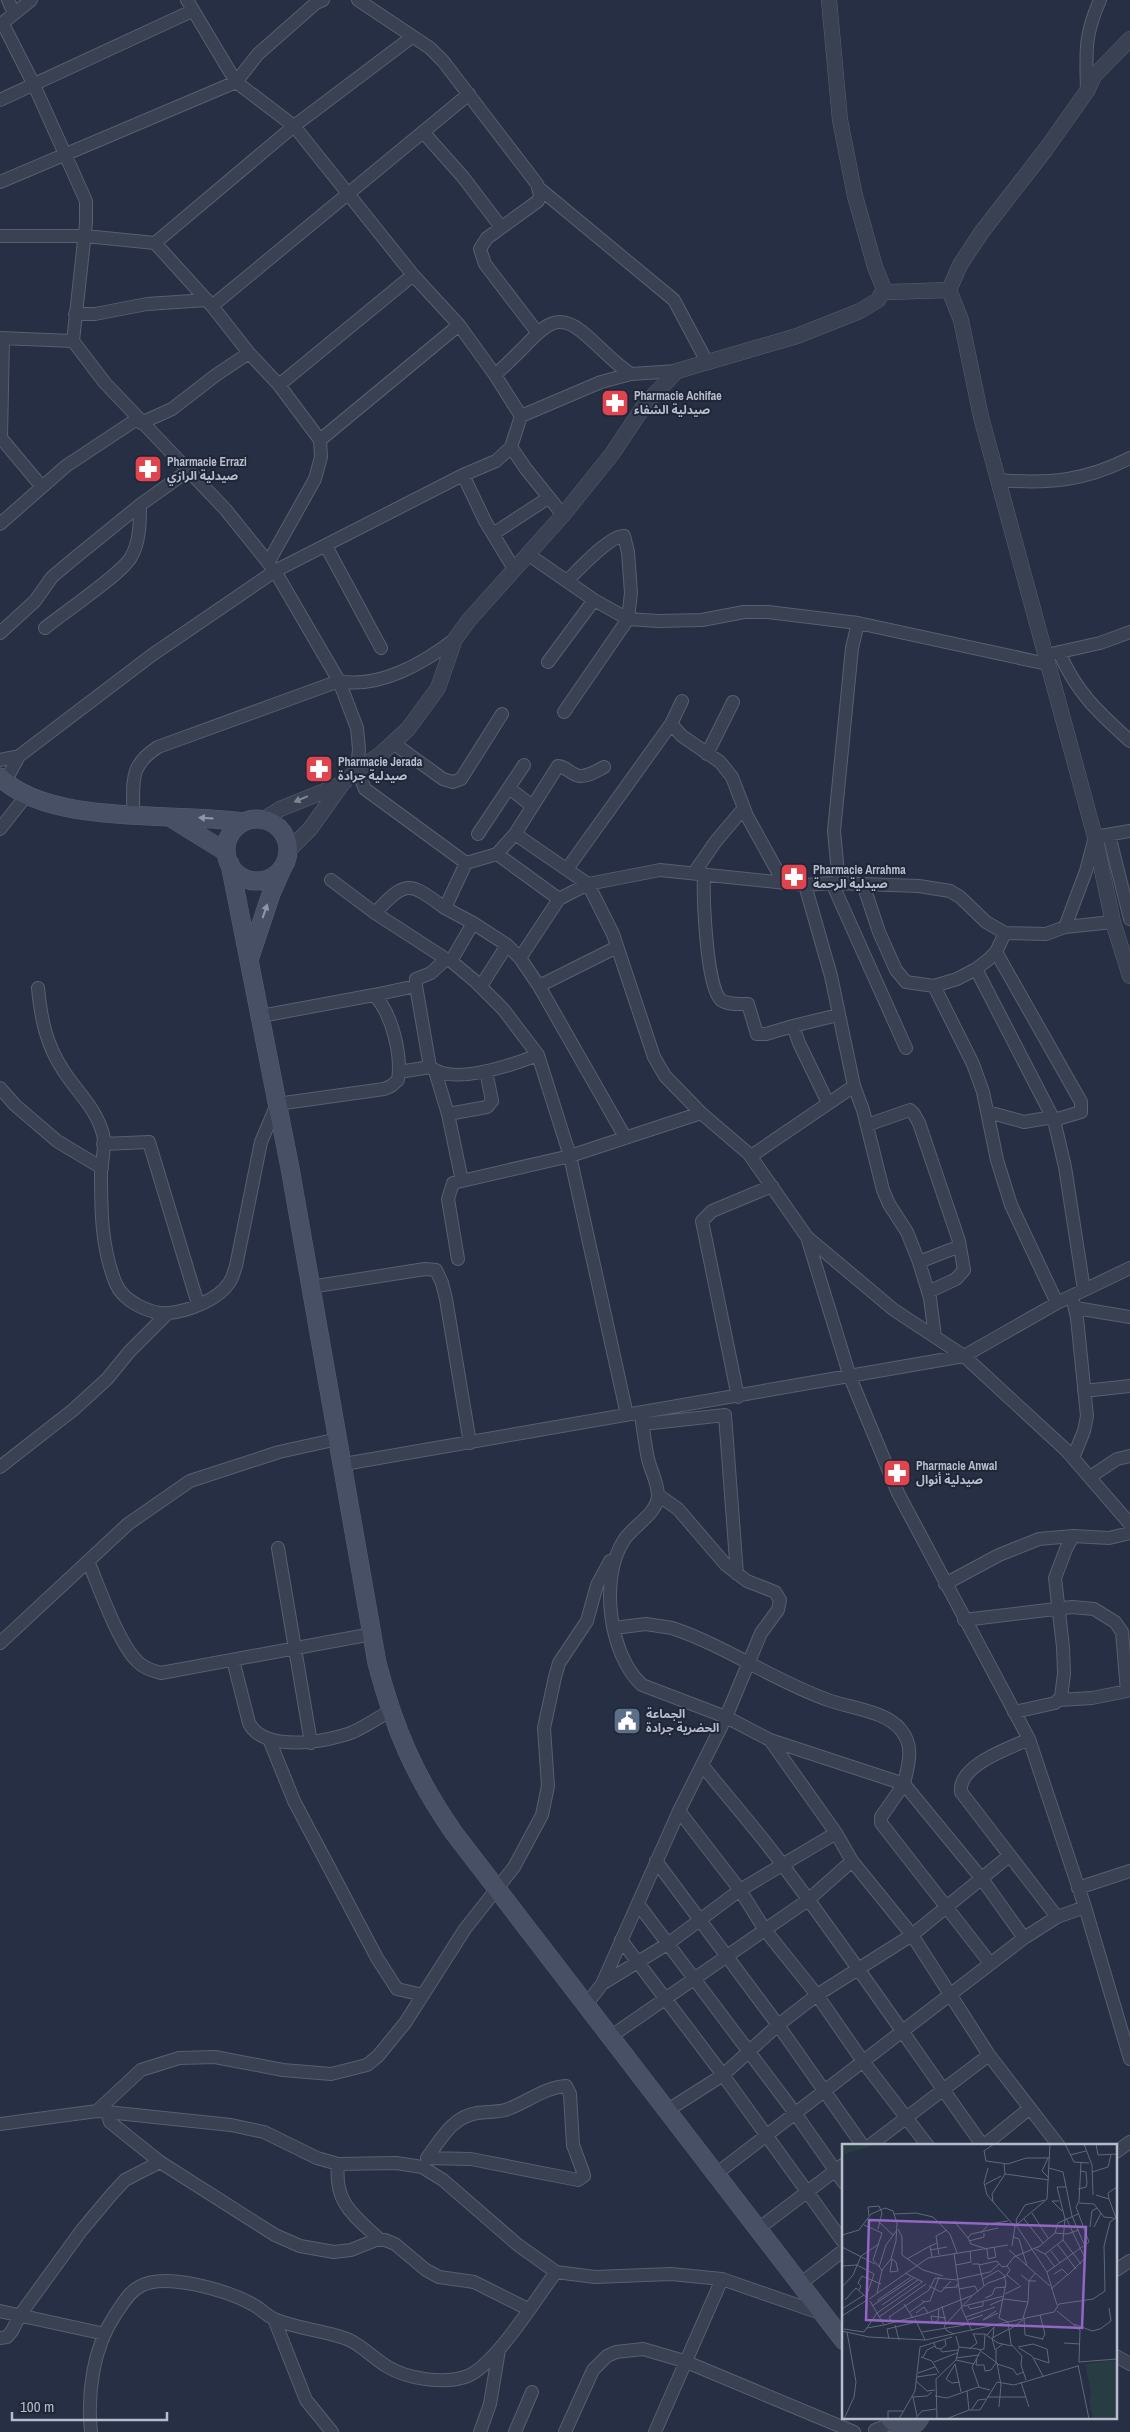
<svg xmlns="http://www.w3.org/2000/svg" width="1130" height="2432" font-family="'Archivo Narrow','Noto Sans Arabic',sans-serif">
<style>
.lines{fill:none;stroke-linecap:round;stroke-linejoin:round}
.minor-casing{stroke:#585f6f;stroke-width:14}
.tertiary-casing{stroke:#585f6f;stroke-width:16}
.secondary-casing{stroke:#585f6f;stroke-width:19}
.minor{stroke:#3a4152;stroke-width:12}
.tertiary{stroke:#3a4152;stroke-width:15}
.secondary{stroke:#485065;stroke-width:18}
.oneway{fill:#7f8595}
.oneway2{fill:#9097a8}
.labels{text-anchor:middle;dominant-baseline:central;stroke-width:4;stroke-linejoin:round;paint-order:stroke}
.poi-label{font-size:12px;font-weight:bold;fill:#b7bdcc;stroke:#1f2637;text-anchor:start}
.inset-road{fill:none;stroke:#60687a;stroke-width:1}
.view{fill:#9366c4;fill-opacity:0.15;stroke:#9366c4;stroke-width:2.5}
.inset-edge{fill:none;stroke:#b7bdcc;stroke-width:2.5}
</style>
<rect width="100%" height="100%" fill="#262f43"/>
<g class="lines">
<defs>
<path id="minor" d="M8,0l6,13
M187,0l49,82 58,44 119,149 46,50 36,50 26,41
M358,0l72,48 13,13 94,123 3,11 -2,6 -51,37 -7,11 5,15 52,68
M3,24l31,61 52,116v22l-13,118
M0,25l31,-25
M1087,91c-1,-39 -3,-55 13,-91
M0,100l192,-89
M423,132l40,45 38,50
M0,182l236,-100 22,-28 58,-51 7,-3
M540,189l134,111 33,62
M0,236h85l70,7 57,63 37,47 30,32 41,55 1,17 -6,22 -47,84
M155,243l139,-117 118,-89
M212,306l257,-212
M75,314h20l52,-10 60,-4
M0,338l73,3 32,42 121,127 49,61 64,110 18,47 2,21 -2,21 8,19 101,74 31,-9 18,-20 73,50 25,50 41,123 11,19 36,37 48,41 58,83 43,140 48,116 131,246 56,168 45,152
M3,339l-2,99 41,49
M495,375c10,-9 19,-18 28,-27 18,-18 32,-38 58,-17 18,14 31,31 50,43
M279,385l134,-110
M141,423l31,-14 44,-34 33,-22
M320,440l139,-115
M511,447l15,22 37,46
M463,475l22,46 29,48
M999,480c50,4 86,1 131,-22
M0,524l66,-58 71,-47
M493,534l55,-36
M326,546l55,102
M529,555l65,45 34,19 30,2 44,-1 42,-8h24l90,11 -6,25 -18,183 5,52
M858,623l189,41
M45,628c17,-14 78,-55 86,-71 9,-15 9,-35 9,-52
M0,633l35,-32 17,-24 19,-16 69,-56 49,-35
M1059,652c17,40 39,60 71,89
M1051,654l49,-11 30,-11
M548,662l46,-62
M682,701l-11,23 11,12 38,26 12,15 15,39 37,67
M564,712l64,-93 3,-26 -3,-41 -4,-16c-15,0 -46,34 -57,45
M393,743l50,36 10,3 8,-3 41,-65
M707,754l26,-52
M0,760l19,-4
M5,782l14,-26 133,-101 123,-84 188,-96 33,-14 15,-14 10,-31 80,-34 30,-8 46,-3
M509,788l23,18
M133,814c1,-32 -5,-48 25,-67l181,-66c40,8 85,-18 116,-42
M0,829l26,-33
M478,834l46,-69
M515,834l43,-68c8,1 11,6 18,9 9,4 20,-4 28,-8
M1109,835l21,84
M497,854l62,45
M466,863l-21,45 28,15 -22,38 -5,-2 -15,14 -15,6v7l14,81c23,19 82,-2 108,-12
M567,869l104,-145
M694,873l22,-32 28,-33
M704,874c-1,21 2,113 17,126 7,5 18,4 27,4l9,30h9l27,-8 6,17 29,60
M331,880l44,33 71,46
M832,883l74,165
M863,884l16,48 17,38 10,12 28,4 23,-7 19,-10 13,-10 7,-7 9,-19
M805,885l26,91 23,110 9,24 20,80 6,14 18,28 12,30 11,36 5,39
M375,913c32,-34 34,-31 70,-5
M473,923l34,22 13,13 19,28 86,151
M1065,927l48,-5
M520,958l39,-59 29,-15 72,-14 145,15 27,-2 87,3 31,5 10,6 26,25 19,11 41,1 19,-7 21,-56 9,-34 35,-6
M451,961l24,20 28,28 35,46 32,101 57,259
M976,969l78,151 27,-8v-10l-85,-150
M481,986l26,-41
M539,986l78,-39
M934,986l39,78 10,28 14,68 14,45 46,98
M38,988c3,31 8,56 25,82 14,22 33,38 40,64 3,12 -1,25 -2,38 0,37 0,76 15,112 7,17 35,31 53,29 19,-2 49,-13 60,-30 4,-5 5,-12 7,-17l25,-124 16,-38 107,-15 7,-3 7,-6c4,-25 -6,-67 -24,-85l-113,21
M374,995l42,-9
M793,1026l45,-11
M435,1071l13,43 14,67
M399,1072l31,-5
M0,1088l15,17 42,36 45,27
M988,1112l36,10 23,-4 7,2 11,47 19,123
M448,1114l39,-7 5,-6 -6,-30
M867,1125l43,-15 4,4 5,9 40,118 5,29 -8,9 -28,13
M103,1144l46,-2 49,162
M751,1156l103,-70
M807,1237l87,73 70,46 102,94 64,74
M458,1259l-10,-60 5,-16 117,-27 131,-43
M919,1262l41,-16
M310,1287l115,-18 11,1 6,13 4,16 24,144
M1072,1296l5,22 10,98 -3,15 -11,27
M1076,1308l54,9
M1084,1391l46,-5
M738,1397l-36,-176 10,-10 60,-25
M641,1414c2,15 4,30 7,45 3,12 10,24 10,37 -1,18 -25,30 -34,44 -25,38 -15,115 18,145l84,32 44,23 66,93 16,28 60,74 77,120 70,91
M643,1424l82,-9 12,159
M344,1464l620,-108 93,-53 73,-35
M0,1467l73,-57 34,-31 22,-27 39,-39
M1090,1477l27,-18 13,-3
M278,1548l33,195
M88,1561c11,26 30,81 49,100 6,7 16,10 24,12l211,-39
M945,1584l54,-29 40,-16 34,-3 36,2 21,-5
M964,1620l108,-13 22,2 21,13 7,10 5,59 -35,7 -33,2
M614,1628l32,-4 26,4c54,18 102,53 156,72 22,8 58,11 73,30 14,17 7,35 3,54l-134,-44
M0,1643l128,-119 62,-43 89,-29 59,-13
M233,1660l16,63c15,30 78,19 104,9 13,-6 25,-14 37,-21
M1014,1712l41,-9 6,-6 3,-23 -1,-27 -8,-69 11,-29 7,-13
M269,1739l25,62 83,157 20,31 26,6
M1029,1739c-21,10 -71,26 -68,53l96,125
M703,1766c26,33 54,64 79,98 69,92 134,188 201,282
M679,1811l61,79 25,40 52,65 45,65 66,86
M656,1861l122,164 85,121
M1078,1888l52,-17
M638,1904l157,209 49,70
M621,1940l102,135 121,168
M990,1963l-109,-140v-6l23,-33 78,95 42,59
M602,1984l67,-41 71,-53 96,-57
M586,2005l16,-21 77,-173 47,-94 35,-84 17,-23 2,-10 -5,-8 -28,-11 -21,-16 -48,-56 -20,-14
M610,2037l198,-137 44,-39
M566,2086l4,8 3,51 10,27 1,4 -6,4 -107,-21 -44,-1c14,-19 25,-41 50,-45 11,-2 21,0 31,-4 19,-7 38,-22 58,-23z
M668,2110l55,-35 55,-50 39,-30 95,-60 97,-79
M97,2111l44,-41 38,-12 36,-1 68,13 48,4 36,-9 11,-9 27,-33 60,-94 49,-62 28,-52 6,-29 -4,-58 11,-51 4,-14 28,-42 10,-36 13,-24
M107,2112l3,10 50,40 115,73 25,11 34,6 17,-2 25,-10h9l10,4 31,26 13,7 35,5 54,27
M0,2124l97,-13 134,14 33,7 53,26 21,6 58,-1 26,4 21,13 75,65 38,27 39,5 76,-3 51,5 101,35
M869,2146l120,-91
M983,2146l47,-38
M1116,2152l14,-10
M338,2164c-4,40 16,51 42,76
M716,2174l308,-236 33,-21 28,-10
M758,2229l86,-65
M1116,2270l14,-9
M800,2284l44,-34
M0,2311l105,23
M274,2319l32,81 26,32
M0,2338l7,-1 5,-6 8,-16 61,-84 31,-37 13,-14 35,-18
M1116,2356l14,8
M875,2430l18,-7
M91,2432c-4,-38 2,-84 24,-117 7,-10 13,-22 24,-28 25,-16 89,4 113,17 8,4 14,11 22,15 23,10 50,11 73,20 15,6 27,20 41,28 20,12 55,17 77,10 29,-9 72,-80 91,-105
M480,2432l10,-28 9,-54
M515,2432l17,-40
M565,2432l28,-62 14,-14 9,-4 27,-3 41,12 170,71
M655,2432l67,-153"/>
<path id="tertiary" d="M829,0l11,120 15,76 20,71 9,22 5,3 60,-2 12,30 20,97 114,420 18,85 17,54
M949,290l11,-25 21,-32 65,-84 41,-58 7,-15 36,-37
M264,819l16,-10 62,-25
M288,851l22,-22 32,-45 15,-14 25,-17 26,-24 30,-41 17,-49 14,-19 94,-105 49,-61 34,-51 31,-32 120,-35 63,-25 18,-11 6,-11"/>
<path id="secondary" d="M0,777c48,49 177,35 243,45
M171,818l55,34
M226 850a31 31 0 1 1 62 0a31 31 0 1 1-62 0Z
M230,864l60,304 87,495c17,65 38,114 77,170l390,508
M250,957l21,-63 11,-25
M890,2418c8,12 22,13 30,0"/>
</defs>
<!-- minor casing -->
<use href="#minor" class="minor-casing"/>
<!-- tertiary casing -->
<use href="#tertiary" class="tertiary-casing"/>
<!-- secondary casing -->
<use href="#secondary" class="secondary-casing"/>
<!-- minor -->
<use href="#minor" class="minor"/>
<!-- tertiary -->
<use href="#tertiary" class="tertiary"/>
<!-- secondary -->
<use href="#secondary" class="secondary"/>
</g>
<!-- one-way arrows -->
<defs><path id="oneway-solid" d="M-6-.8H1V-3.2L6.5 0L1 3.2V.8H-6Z" transform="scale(1.25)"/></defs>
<use class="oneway" href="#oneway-solid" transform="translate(301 799) rotate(157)"/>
<g class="oneway2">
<use href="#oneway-solid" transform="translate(206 818) rotate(-176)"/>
<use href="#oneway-solid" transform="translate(265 911) rotate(-71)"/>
</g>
<!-- icons -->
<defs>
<symbol id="pharmacy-square" viewBox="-11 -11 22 22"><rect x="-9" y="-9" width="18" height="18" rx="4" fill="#e0444e" stroke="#1f2637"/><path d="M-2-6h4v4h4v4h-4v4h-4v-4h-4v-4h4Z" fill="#fff"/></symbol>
<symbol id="civic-square" viewBox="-11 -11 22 22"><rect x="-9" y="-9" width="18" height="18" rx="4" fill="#5c6f8a" stroke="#1f2637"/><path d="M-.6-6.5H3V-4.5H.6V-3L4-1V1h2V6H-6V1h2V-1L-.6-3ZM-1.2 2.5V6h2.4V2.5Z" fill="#fff"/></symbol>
</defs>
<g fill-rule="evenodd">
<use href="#pharmacy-square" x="599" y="387" width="32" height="32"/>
<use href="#pharmacy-square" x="132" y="453" width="32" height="32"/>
<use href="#pharmacy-square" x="303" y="753" width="32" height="32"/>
<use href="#pharmacy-square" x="778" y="861" width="32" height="32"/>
<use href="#pharmacy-square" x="881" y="1457" width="32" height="32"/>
<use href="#civic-square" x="611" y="1705" width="32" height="32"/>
</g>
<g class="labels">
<!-- poi labels -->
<g class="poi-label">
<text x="634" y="396">Pharmacie Achifae<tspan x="634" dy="14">صيدلية الشفاء</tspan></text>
<text x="167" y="462">Pharmacie Errazi<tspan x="167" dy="14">صيدلية الرازي</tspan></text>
<text x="338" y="762">Pharmacie Jerada<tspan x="338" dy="14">صيدلية جرادة</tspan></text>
<text x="813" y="870">Pharmacie Arrahma<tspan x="813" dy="14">صيدلية الرحمة</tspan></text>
<text x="916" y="1466">Pharmacie Anwal<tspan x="916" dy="14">صيدلية أنوال</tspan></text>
<text x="646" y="1714">الجماعة<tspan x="646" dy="14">الحضرية جرادة</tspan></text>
</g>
</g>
<!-- overview -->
<g transform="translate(842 2144)">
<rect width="275" height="275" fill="#262f43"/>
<path d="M0,0h35l-35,11zM272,216l3,4v55h-23l-5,-16 2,-10 -6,-29z" fill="#283d43"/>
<path class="inset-road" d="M152,0l-10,7 2,10 22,3 18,-6h23M223,0l9,18 15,1M242,0l8,21 1,30M254,0l2,11 19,-1M228,11l16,-4M206,14l-6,13 7,7M146,24l-4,15 3,12 28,32M207,24l14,4 9,44 12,28M250,28l16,-5 3,-12M163,30l44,6M142,41l17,-9M236,45l8,-2 1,-3 -1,-12 -6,-1M254,51l13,4 7,19M267,55l-1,-6 9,-6M217,57h-7l10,10M151,58l-1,-8 13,-20 -1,-10M237,59l15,1 10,13 10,1M190,69l16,25M52,70l22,-1 17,4 17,17 7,19M27,72l-1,-9 11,-1 3,7 -4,16M182,75l19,24M36,77l15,14M112,77l14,17M175,80l-1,-4 9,-15 20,-5M22,81l18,8 -9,27 9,10M174,81l31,47 10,33M248,83l2,-16 5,-3M252,83l7,-14M56,85l4,8v18l21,15 20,6M139,89l8,-9 19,-3M213,89l12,1 12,-4M0,91l17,-5 12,-16 14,-6 8,3 4,12 -1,18 -5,18 -9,11 -5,23M171,93l6,2 8,27M221,96l18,24M127,97l15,-4v-4M216,101l18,24M170,102l3,-20 32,-27 3,-55M0,103l33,17M152,103l2,10 -8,2 -1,-10 -16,-5 -3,-6 3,-4 27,-6M193,105l10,5 10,13M88,106l17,-3M167,106l41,36M209,107l9,12M112,109l8,56 10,22M203,110l18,-14 2,-21 -8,-32h9M97,111l-3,-19 11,-6M90,113l-2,-11 7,-3M50,115l4,3 2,9 -8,1zM65,115l23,-13M130,120h7l5,22M114,121l15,-3 -1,-11M137,121l18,-4 5,6 5,-1M0,122l15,-1 17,9 -8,23M37,123l7,-22 11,-15M157,127l5,4 2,8 -7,35 9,4 3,22 11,12 -1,9 5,15M205,128l42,-30 -13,-35 3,-6 2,-38M63,129l18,9M212,130l8,-5 6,6 17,-17 -19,-40M165,131l12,10M179,131l8,6h7M116,135l32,-7 9,-8M141,135l16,-9M87,142l12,6 10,-11M0,143l11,-12 8,-19 18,-12M101,144l14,-1v-3M117,145l16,-3 3,6M209,145l16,-14M17,146l2,-4 -3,-3 4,-7 19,8M163,150l16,-8M143,154l7,-3 3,-7 11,-1M27,155l59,-41 80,-13M162,155l24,3 1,-21 6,-8M3,156l11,-12 11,10M28,157l14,24 44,-12 45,-18 15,-12 17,-6 5,-7 -3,-4 7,-9 26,-11 15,-13 3,-10 20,-9M37,158l-1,-2 33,-23M82,158l6,-1 9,-24M62,160l9,14M40,161l36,-25M148,161l14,-6M30,162l42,-28M100,162l4,18M122,162l40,-10M126,162l2,3 13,-3v-5M0,165l22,-14M154,167l-13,9 15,-7M215,167l23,19 -1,32 38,-3M68,168l14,-10 -2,-2M74,169l8,-6 4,6M198,171l5,19 -3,6M0,172l25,-16M89,172l1,6 6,-1 1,-13M89,172l15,2M37,173l47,-33M124,173l29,-10M181,174l5,-16M182,174l1,17 18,4M73,175l10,21M126,176l15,-5M51,179l-4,-6 40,-27 6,-12 23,2M232,180l18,7 8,-2 11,-8 -2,-13M53,181l4,15M25,184l17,-3M2,185l20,3 13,-19 45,-31M167,186l14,-10M0,187l27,6 56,3 129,-28 5,-8 34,-5 12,-8 -1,-45 6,-24 7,-5M80,188l43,-7M112,190l-7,-3 -3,-5 28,-30M132,190h11l13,9 14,3M145,191l7,-8 -1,11M47,195l-2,-10 29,-7M92,199l2,5 5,1 5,-4 -1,-5M222,199l16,1M117,203l19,2 19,14 4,22 -2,22M176,203l15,-3 14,5 2,14 -15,-5M177,204l13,8 11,20M98,205l2,3 16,-2M127,205l8,-6 -4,-10M137,206l5,-1 1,-15M153,206l-3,-12 17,-9M79,213l11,4 7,12M81,213l4,-7 8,-4M114,214l23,-3M135,215l-1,6h8l1,6 6,-1 5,-7v-14l7,-5M114,216l18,4M92,218l23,-9M113,220l-9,15 6,4 8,-1M113,220l6,28M155,220l16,5 4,6 6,-3M236,221l11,54M76,229l17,-6M75,233l20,-3M74,237l11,10 8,-1M179,238l8,25M137,243l-7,-20 8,-15M125,247l2,19M93,252l12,2 31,-11 12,3M70,253l15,-1 5,-4M71,253l4,19M145,253h39M130,265l6,-9 8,-1M2,275l10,-22 2,-15 -9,-50M46,275v-8h15M57,275l16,-28 5,-44 32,-10M73,275l7,-8 14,-2M95,275l-1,-40 20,-19 3,-13 -3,-11M104,275l23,-9h11l17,-28 17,3 64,-19"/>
<path class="view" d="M27,76l217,7 -4,101 -216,-8z"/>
<rect width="275" height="275" class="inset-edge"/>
</g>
<!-- scale -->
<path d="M12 2412v8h155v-8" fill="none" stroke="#b7bdcc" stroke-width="2.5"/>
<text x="20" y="2412" font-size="15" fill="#b7bdcc" stroke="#1f2637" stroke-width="4" paint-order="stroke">100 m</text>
</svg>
